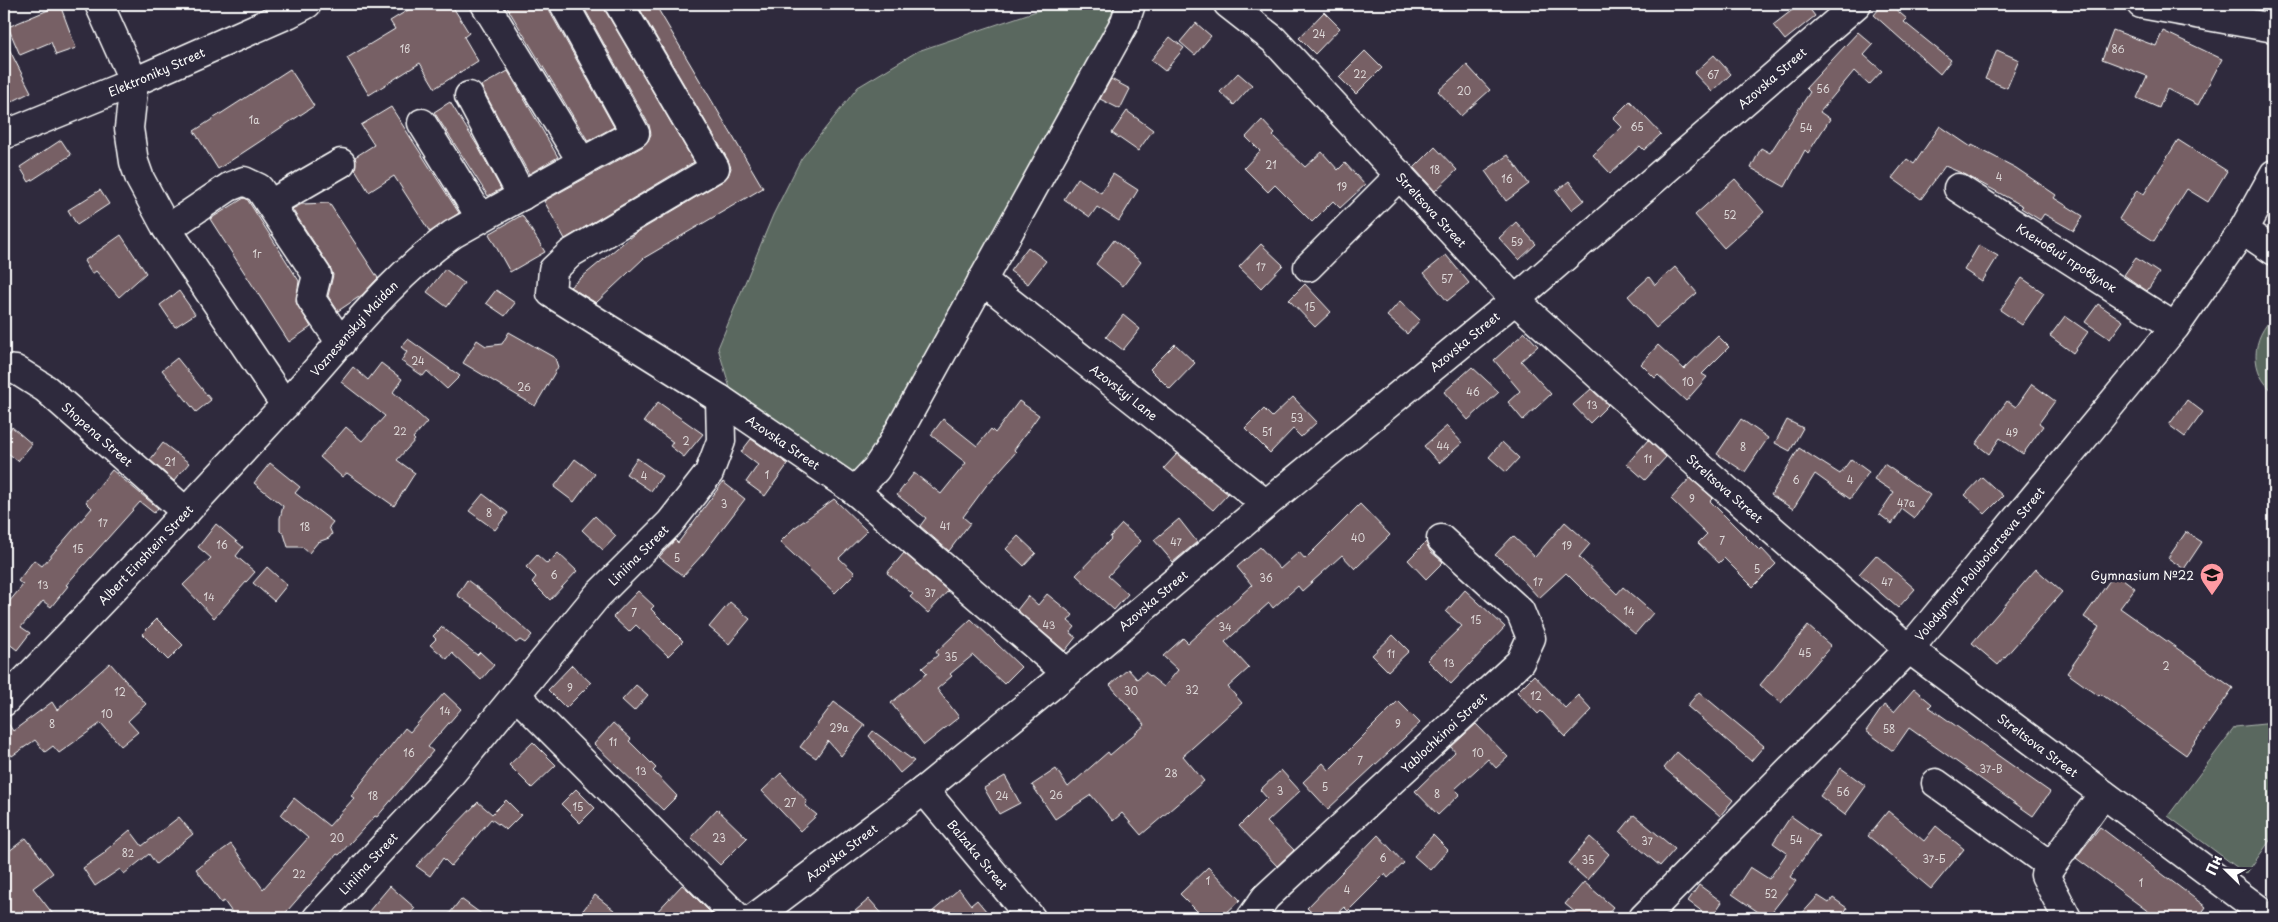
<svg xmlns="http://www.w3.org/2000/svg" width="2278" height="922" font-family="'Playpen Sans',sans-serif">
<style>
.green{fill:#5a685e;stroke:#acb4ae}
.building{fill:#776165;stroke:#fff}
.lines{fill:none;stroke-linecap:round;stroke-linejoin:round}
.minor-casing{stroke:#fff;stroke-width:31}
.major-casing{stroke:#fff;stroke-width:31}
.minor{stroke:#2f2a3d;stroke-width:28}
.major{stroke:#2f2a3d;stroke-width:28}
.labels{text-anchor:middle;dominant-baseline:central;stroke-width:5;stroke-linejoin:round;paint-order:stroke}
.number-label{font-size:10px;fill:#ddd8d8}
.street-label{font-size:12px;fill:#fff;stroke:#2f2a3d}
.poi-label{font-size:12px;fill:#fff;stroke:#2f2a3d;text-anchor:end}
</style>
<rect width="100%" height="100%" fill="#2f2a3d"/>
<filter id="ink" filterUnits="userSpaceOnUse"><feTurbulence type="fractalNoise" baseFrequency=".02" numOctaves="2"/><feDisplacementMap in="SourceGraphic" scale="10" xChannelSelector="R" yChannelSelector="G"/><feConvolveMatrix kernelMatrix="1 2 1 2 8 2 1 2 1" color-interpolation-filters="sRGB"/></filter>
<g filter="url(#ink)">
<!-- green -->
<path class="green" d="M1057,4h71l-248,444 -33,32 -117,-92 -12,-40 55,-133 28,-56 57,-72 60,-36z
M2274,317v75c-25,-19 -23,-55 0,-75z
M2274,723v112l-28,39 -78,-58 67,-89z"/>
<!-- building -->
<path class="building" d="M418,4h33l18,29 -5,4 14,24 -43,27 -15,-25 -51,32 -22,-37 48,-29 -5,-8z
M505,4h43l2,8 64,115 -26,14z
M582,4h21l3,8 88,150 -129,77 -21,-38 98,-54 6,-6 3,-7 -2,-9z
M637,4h18l108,184 -119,70 -48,45 -26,-16 64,-53 89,-53 5,-5 3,-8 -3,-8z
M1800,4h6l9,12 -30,24 -12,-15z
M1883,4l7,6 3,-3 14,12 -3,3 47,38 -11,14 -66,-59z
M60,5l16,43 -20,7 -5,-13 -31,13 -12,-28z
M1324,12l16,16 -25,26 -16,-16z
M1196,23l15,13 -16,19 -15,-13z
M2113,30l43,16 7,-15 59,28 -24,46 -31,-16 -8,19 -22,-10 10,-22 -45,-17z
M1858,32l15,13 -9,10 18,16 -13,14 -15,-14 -34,41 10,7 -22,34 -3,-3 -20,37 -34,-19 10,-20 9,5 40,-61 -4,-4z
M1170,37l14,11 -19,23 -14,-11z
M4,39l27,53 -20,10 -7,-15z
M1997,50l22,10 -12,28 -22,-9z
M1365,51l17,17 -26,26 -17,-17z
M1714,55l17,19 -19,18 -18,-19z
M1467,65l23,25 -29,26 -23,-25z
M290,69l24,37 -96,63 -24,-38z
M508,71l50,86 -29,17 -48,-88z
M1238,73l14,12 -18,20 -14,-13z
M1111,79l19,10 -10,20 -20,-10z
M1630,101l31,33 -17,16 -4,-4 -30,27 -17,-18 29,-28 -9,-9z
M450,102l27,43 24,44 -13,7 -54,-84z
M391,107l68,106 -29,19 -36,-56 -25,16 -14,-23v-12l19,-12 -13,-20z
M1127,111l26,19 -15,21 -26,-18z
M1262,120l13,14 -2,2 32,31 17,-15 16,18 7,-7 20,22 -25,23 -7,-7 -21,21 -37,-37 -7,7 -24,-24 16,-17 -14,-14z
M1940,126l31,21 1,-2 44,23 40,27 -2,3 29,18 -9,15 -30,-17 -4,6 -19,-12 2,-2 -57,-31 -21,-9 -24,33 -29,-21 15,-19 7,5z
M61,140l10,15 -42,27 -9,-15z
M2178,140l49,31 -19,31 -21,-13 -33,52 -35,-22 18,-29 7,4z
M1435,147l22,23 -22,21 -21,-23z
M1508,155l21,29 -23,17 -21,-30z
M1113,174l25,16 -19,31 -22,-14 -7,10 -26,-18 14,-21 23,15z
M1735,179l29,33 -40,36 -29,-33z
M1569,181l15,19 -13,10 -15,-19z
M100,190l9,14 -32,21 -9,-15z
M244,198l3,1 52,82 -3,21 15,25 -22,15 -79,-123z
M329,203l49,75 -16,17 -24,16 -10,-15 5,-21 -3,-8 -38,-58 10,-5z
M522,215l23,37 -35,20 -21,-38z
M1516,222l20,22 -17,16 -20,-22z
M121,235l25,38 -27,24 -23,-26 -4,3 -8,-13z
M1114,240l27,22 -18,24 -27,-22z
M1261,244l22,21 -22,23 -22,-21z
M1979,245l19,11 -16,26 -18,-12z
M1028,247l18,14 -18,23 -18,-13z
M1446,255l23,28 -22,18 -23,-28z
M2136,258l23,15 -12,18 -23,-16z
M1675,267l22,26 -41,35 -28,-32 21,-19 6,8z
M445,269l19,14 -17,24 -20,-15z
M2022,278l22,15 -22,32 -22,-15z
M1305,284l26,28 -16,15 -26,-27z
M496,290l19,13 -10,13 -19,-13z
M179,291l16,23 -20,13 -15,-22z
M1400,301l20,19 -13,14 -20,-18z
M2098,304l25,17 -13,18 -25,-17z
M1123,315l17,14 -17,21 -17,-13z
M2065,316l23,16 -15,21 -23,-17z
M509,332l46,26 3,9 -23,39 -72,-43 14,-23 9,6 16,-2z
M1525,332l13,14 -17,15 30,33 -28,26 -15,-18 12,-11 -26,-31z
M1718,336l11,11 -27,27 5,3 -21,24 -28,-26 -3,3 -14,-14 17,-19 26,24z
M408,339l52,37 -13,13 -20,-18 -4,5 -22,-15 6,-9 -6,-5z
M1175,344l20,19 -25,26 -20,-20z
M177,358l34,42 -15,12 -34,-42z
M381,363l21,16 -9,13 34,30 -14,16 2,2 -18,20 18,13 -21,33 -47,-33 -5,4 -22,-20 26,-30 16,14 23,-25 -44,-34 12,-15 15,13z
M1472,367l27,25 -31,28 -24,-28z
M2032,384l23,17 -16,22 4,3 -20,28 -23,-16 -11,16 -13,-10 31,-43 9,6z
M1591,389l17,16 -18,18 -17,-18z
M1293,397l24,25 -16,15 -8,-8 -23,24 -25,-25 19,-19 8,8z
M2187,400l16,12 -18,25 -16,-12z
M1019,401l20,14 -25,35 2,2 -30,34 -23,31 7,6 -21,28 -29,-25 6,-8 -29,-23 17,-22 27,21 25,-31 -35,-28 12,-16 34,27 14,-17 4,4z
M658,402l45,32 -19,23 -14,-11 3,-4 -29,-21z
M1741,419l27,19 -23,34 -28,-18z
M1787,420l16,8 -13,23 -15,-8z
M1447,426l15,17 -23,20 -15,-17z
M12,427l20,17 -14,17 -14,-11v-13z
M751,439l37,25 -23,32 -19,-14 12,-17 -17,-13z
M1648,440l18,17 -21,23 -18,-16z
M1502,442l17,16 -13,14 -17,-15z
M163,443l26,20 -15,18 -24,-21z
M1799,448l41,26 11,-15 18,13 -19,27 -35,-25 -22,35 -22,-14z
M1177,454l51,40 -15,16 -49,-42z
M637,458l25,18 -11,15 -25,-17z
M575,459l20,15 -21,28 -20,-15z
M270,463l30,24 -5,6 38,29 -4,5 3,7 -3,4 -11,4 -9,11 -7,-6h-14l-4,-13 -4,-3v-13l3,-12 -29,-23z
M1884,464l46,31 -16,23 -12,-9 -10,15 -13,-10 15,-22 -20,-13z
M112,470l46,38 -4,5 -14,-11 -74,83 2,1 -17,21 -8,-6 -22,26 9,6 -13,17 -9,-7 -4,5v-40l19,-23 -5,-4 16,-21 8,6 50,-58 -6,-6z
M1982,477l21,19 -18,18 -20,-19z
M1690,478l23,20 -3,3 50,50 2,-2 14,15 -23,23 -29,-29 -5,5 -21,-20 9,-9 -36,-35z
M723,482l22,17 -42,55 -20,22 -24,-19 16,-17 3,3z
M483,494l25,19 -13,17 -26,-19z
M834,499l33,32 -28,27 16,15 -20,20 -55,-51 14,-14z
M1360,504l30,31 -35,34 -13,-14 -40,36 -4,-5 -25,22 -4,-5 -44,39 24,26 -21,19 14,16 -59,53 21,25 -63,54 -19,-22 -9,8 -22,-26 -36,24 -23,-34 24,-16 12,18 40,-35 2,3 35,-30 -35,-40 18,-16 9,10 8,-7 19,15 14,-17 -15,-14 20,-18 5,5 64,-58 -15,-18 23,-20 20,22 19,-17 6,7z
M595,516l21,20 -13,14 -21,-20z
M1179,519l18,23 -24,20 -19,-22z
M1565,522l25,22 -11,13 38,37 6,-7 30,26 -18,21 -42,-36 -1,1 -26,-26 -27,25 -30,-33 -14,-10 18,-19 22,21z
M216,524l27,23 -7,9 19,16 -41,46 -31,-33 28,-27 -13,-11z
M1122,524l19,17 -33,35 20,18 -14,16 -38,-35 35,-36 -1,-2z
M2186,532l16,10 -18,27 -16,-11z
M1018,536l18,17 -12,13 -18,-17z
M1426,542l4,9 13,11 -17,17 -18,-19z
M558,553l19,18 -27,29 -18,-18 4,-5 -10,-10 11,-12 10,9z
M904,553l44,38 -20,22 -18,-16 3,-3 -26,-21z
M1876,555l39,34 -17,19 -39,-34z
M267,567l20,18 -13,16 -21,-18z
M2036,569l26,23 -64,73 -26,-22z
M2115,573l20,15 -15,20 113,80 -47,67 -85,-61 -2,2 -32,-23 32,-46 -15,-10z
M467,580l24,18 41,37 -7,8 -5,-3 -4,3 -17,-16 1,-1 -43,-31z
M1465,590l40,37 -54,57 -24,-24 35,-34 -16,-14z
M638,591l16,15 -3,3 32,32 -15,15 -32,-31 -7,7 -16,-15z
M1047,594l26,21 -5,6 7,6 -5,6 6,4 -11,14 -48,-41 11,-14 10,9z
M730,602l20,17 -21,25 -20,-17z
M157,619l26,26 -15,15 -26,-26z
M971,619l50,48 -17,17 -31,-29 -23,19 2,2 -15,13 22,28 -35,28 -33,-42 36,-30 -5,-5 16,-13 -2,-3z
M1808,626l23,20 -50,57 -21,-18z
M442,627l35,28 3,-3 14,13 -13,15 -29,-27 -5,6 -17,-14 6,-6 -3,-3z
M1393,635l16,16 -21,20 -16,-16z
M110,663l36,41 -18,17 10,11 -17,14 -20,-23 -42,30 -6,-7 -8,6 -10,-12 -23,16 -8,-11v-28l9,14 39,-29 5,8z
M572,665l19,18 -25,25 -18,-18z
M1534,675l31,33 13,-13 14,15 -26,27 -25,-26 -3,3 -21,-22z
M636,685l12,10 -14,16 -12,-11z
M1914,689l18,15 -3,3 121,85 -17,24 -124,-88 -16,23 -27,-20 18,-26 10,7z
M1699,692l65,54 -13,15 -64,-55z
M444,693l17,16 -33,38 5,4 -56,66 -2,-1 -36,39 -2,-1 -56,64h-45l-12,-17 -3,2 -25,-34 35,-25 32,45 45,-51 -27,-23 13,-17 35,28 25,-28 -3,-2 54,-68 5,4z
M1398,701l22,22 -92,86 -25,-27 20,-19 6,7z
M834,702l31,23 -24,31 -13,-15 -12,17 -16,-11z
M613,723l18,16 -2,2 27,27 -3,3 24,25 -14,14 -69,-66z
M1476,724l32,33 -12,11 -8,-9 -33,30 5,5 -22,21 -23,-24 40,-39 -4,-5z
M873,731l41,30 -14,12 -31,-37z
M533,742l23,23 -24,23 -23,-23z
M1677,752l56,48 -13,16 -56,-48z
M1841,768l25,18 -21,29 -25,-19z
M1281,770l19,21 -33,31 27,28 -17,16 -38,-40 28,-28 -7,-8z
M781,773l26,28 -2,4 12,10 -17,16 -38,-40z
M1005,776l15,27 -21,11 -15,-26z
M576,789l19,19 -15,15 -19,-19z
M506,800l15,15 -15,15 -15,-11 -40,47 -8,-8 -13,18 -14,-10 62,-64 14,12z
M717,809l30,29 -27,27 -29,-28z
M1888,811l36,30 12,-15 28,23 -33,40 -63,-53z
M1634,815l41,34 -15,17 -40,-34z
M1791,816l28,20 -29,41 6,4 -29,37 -35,-24 18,-27 19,12 18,-26 -14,-10z
M179,817l14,17 -37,30 -7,-10 -25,20 -4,-5 -25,17 -12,-18 23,-16 -1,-1 25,-21 12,16z
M2100,827l106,80 -8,11h-41l-81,-60z
M1378,835l26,28 -16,15 -3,-4 -37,37 -4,-4 -12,11h-15l-10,-10z
M1433,835l15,15 -18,20 -16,-14z
M1590,837l19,17 -22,26 -19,-17z
M26,838l27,35 -20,15 23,30h-46l-6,-8v-55z
M1208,867l32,33 -19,18h-17l-24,-24z
M1584,882l29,25 -9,11h-22l-17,-14z
M682,885l5,4 29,29h-65z
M1699,885l23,17 -11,16 -23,-17z
M390,886l25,22 -9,10h-43z
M959,889l12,16 6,-5 15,18h-67z
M595,895l29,23h-47z
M1818,896l11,7 4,-5 14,10 -3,5 7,5h-53z
M461,899l26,19h-41z
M869,899l17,19h-39z"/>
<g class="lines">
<defs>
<g id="minor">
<path d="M99,4l35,78 -5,46 5,34 6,17 27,50 118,176"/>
<path d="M564,4l71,129 -53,29"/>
<path id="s1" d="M619,4l96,164 -144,85 -18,17 -2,23 169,106 135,92 212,182"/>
<path id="s2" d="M1228,4l46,36 241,260 190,171 204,178 361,269"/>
<path d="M469,96l53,100"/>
<path d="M422,123l59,95"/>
<path id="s3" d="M1958,188l217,139"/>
<path d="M270,204l71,-41"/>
<path d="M167,229l62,-42 15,-6 15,7 58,87 -6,24 30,44"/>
<path d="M2243,230l31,21"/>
<path d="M1308,267l92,-92"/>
<path id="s4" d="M982,280l284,224"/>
<path id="s5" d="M4,369l12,1 30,19 140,123"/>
<path d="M855,491l21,-22 12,-18 237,-429 6,-18"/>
<path d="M516,695l222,223"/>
<path id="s6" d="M4,702c95,-97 188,-196 280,-296 54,-58 103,-126 169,-172l129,-72 -97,-158"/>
<path d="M1936,783l115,83"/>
<path id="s7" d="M924,790l107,128"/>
<path id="s8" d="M317,918l133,-143 147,-179 73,-73 39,-50 12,-32 -1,-42"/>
<path id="s9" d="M754,918l170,-128 143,-117 199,-169 249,-204 342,-296"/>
<path id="s10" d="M1251,918l15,-21 254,-235 11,-24 -11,-27 -79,-72"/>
<path id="s11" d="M1643,918l266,-269 266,-322 68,-97 31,-56"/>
<path d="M2067,918l-22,-43 58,-81"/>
</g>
<g id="major">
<path d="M2141,4l133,24"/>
<path id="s12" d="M4,135l130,-53 154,-68 19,-10"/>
</g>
</defs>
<!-- minor casing -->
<use href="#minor" class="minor-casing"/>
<!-- major casing -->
<use href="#major" class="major-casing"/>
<!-- minor -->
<use href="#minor" class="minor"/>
<!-- major -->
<use href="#major" class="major"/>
</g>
</g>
<!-- icons -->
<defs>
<symbol id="school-pin" viewBox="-11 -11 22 30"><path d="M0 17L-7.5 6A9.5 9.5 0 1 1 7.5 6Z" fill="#ff9aa2" stroke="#2f2a3d"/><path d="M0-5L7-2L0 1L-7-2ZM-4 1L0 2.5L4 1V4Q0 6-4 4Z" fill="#111"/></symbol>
</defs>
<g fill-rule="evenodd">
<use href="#school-pin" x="2198" y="561" width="28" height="38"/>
</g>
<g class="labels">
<!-- number labels -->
<g class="number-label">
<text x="1319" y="33">24</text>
<text x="405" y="48">1в</text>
<text x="2118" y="48">86</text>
<text x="1360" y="73">22</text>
<text x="1713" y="74">67</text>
<text x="1823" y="88">56</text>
<text x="1464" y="90">20</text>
<text x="254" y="119">1а</text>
<text x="1637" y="126">65</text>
<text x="1806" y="127">54</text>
<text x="1271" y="164">21</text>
<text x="1435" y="169">18</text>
<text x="1999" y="176">4</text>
<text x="1507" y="178">16</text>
<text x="1342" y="186">19</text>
<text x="1730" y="214">52</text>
<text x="1517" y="241">59</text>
<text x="257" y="253">1г</text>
<text x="1261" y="266">17</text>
<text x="1447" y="278">57</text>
<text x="1310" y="306">15</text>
<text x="418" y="360">24</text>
<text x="1688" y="381">10</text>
<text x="524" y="386">26</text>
<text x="1473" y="391">46</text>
<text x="1592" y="404">13</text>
<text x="1297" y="417">53</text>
<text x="400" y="430">22</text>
<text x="1267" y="431">51</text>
<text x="2012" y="432">49</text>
<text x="686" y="440">2</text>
<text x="1443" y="445">44</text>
<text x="1743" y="446">8</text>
<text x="1648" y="458">11</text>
<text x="170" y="461">21</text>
<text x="767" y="474">1</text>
<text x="644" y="475">4</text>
<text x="1796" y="479">6</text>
<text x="1850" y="479">4</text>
<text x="1692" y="498">9</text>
<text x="1906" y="502">47а</text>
<text x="724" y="503">3</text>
<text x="489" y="512">8</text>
<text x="103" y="522">17</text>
<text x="945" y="525">41</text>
<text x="305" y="526">18</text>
<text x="1358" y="537">40</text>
<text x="1722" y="540">7</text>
<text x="1176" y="541">47</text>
<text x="222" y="544">16</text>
<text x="1567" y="545">19</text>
<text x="78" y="548">15</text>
<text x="677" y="557">5</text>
<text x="1757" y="568">5</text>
<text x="554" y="574">6</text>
<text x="1266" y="577">36</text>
<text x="1538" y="581">17</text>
<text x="1887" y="581">47</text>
<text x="43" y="584">13</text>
<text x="930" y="592">37</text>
<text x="209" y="596">14</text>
<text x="1629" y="610">14</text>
<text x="634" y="612">7</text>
<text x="1476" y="619">15</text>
<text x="1049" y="624">43</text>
<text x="1225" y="626">34</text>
<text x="1805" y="652">45</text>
<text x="1391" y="653">11</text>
<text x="951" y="656">35</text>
<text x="1449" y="662">13</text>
<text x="2166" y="665">2</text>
<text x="570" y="687">9</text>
<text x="1192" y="689">32</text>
<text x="1131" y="690">30</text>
<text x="120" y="691">12</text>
<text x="1536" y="695">12</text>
<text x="445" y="710">14</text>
<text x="107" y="713">10</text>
<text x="52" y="723">8</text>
<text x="1398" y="723">9</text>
<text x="839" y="727">29а</text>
<text x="1889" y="728">58</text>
<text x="613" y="741">11</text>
<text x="409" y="752">16</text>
<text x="1478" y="752">10</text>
<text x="1360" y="760">7</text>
<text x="1991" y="768">37-В</text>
<text x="641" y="770">13</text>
<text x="1171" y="772">28</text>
<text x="1325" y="786">5</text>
<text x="1280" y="790">3</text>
<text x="1843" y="791">56</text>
<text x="1437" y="793">8</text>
<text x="1056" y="794">26</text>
<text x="373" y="795">18</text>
<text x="1002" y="795">24</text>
<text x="790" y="802">27</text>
<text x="578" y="806">15</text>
<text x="337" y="837">20</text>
<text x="719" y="837">23</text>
<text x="1796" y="839">54</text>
<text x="1647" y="840">37</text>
<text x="128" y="852">82</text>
<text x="1383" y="857">6</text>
<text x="1934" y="858">37-Б</text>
<text x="1588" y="859">35</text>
<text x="299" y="873">22</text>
<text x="1208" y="880">1</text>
<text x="2141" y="882">1</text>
<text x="1347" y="889">4</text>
<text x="1771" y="893">52</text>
</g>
<!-- street labels -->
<g class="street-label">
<text stroke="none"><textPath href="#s12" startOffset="165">Elektroniky Street</textPath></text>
<text stroke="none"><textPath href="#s9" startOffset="1320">Azovska Street</textPath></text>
<text stroke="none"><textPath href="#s2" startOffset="290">Streltsova Street</textPath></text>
<text stroke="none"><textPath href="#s3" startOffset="129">Кленовий провулок</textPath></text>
<text stroke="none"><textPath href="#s6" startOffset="512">Voznesenskyi Maidan</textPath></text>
<text stroke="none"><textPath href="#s9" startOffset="915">Azovska Street</textPath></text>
<text stroke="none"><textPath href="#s4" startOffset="181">Azovskyi Lane</textPath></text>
<text stroke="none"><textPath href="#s5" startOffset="116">Shopena Street</textPath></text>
<text stroke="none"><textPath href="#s1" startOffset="681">Azovska Street</textPath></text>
<text stroke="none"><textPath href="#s2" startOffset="695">Streltsova Street</textPath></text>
<text stroke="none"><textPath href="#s6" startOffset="204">Albert Einshtein Street</textPath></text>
<text stroke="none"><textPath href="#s8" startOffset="485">Liniina Street</textPath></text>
<text stroke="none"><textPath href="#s11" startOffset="489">Volodymyra Poluboiartseva Street</textPath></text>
<text stroke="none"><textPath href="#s9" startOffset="510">Azovska Street</textPath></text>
<text stroke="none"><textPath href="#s10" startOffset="268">Yablochkinoi Street</textPath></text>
<text stroke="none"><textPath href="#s2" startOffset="1100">Streltsova Street</textPath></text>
<text stroke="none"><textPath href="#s9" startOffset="109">Azovska Street</textPath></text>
<text stroke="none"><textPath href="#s7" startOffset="84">Balzaka Street</textPath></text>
<text stroke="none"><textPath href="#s8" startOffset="75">Liniina Street</textPath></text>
</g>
<!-- poi labels -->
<g class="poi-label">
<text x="2194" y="575">Gymnasium №22</text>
</g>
</g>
<!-- margin -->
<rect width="2278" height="922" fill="none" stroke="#2f2a3d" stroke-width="20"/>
<rect x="10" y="10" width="2258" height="902" fill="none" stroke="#fff" stroke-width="2" filter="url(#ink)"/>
<!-- north arrow -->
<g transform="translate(2226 870) rotate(293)" stroke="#2f2a3d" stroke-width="4" paint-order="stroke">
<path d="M0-4L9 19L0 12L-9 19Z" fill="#ffffff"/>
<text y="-8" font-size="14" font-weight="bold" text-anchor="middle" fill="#ffffff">Пн</text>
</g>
</svg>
